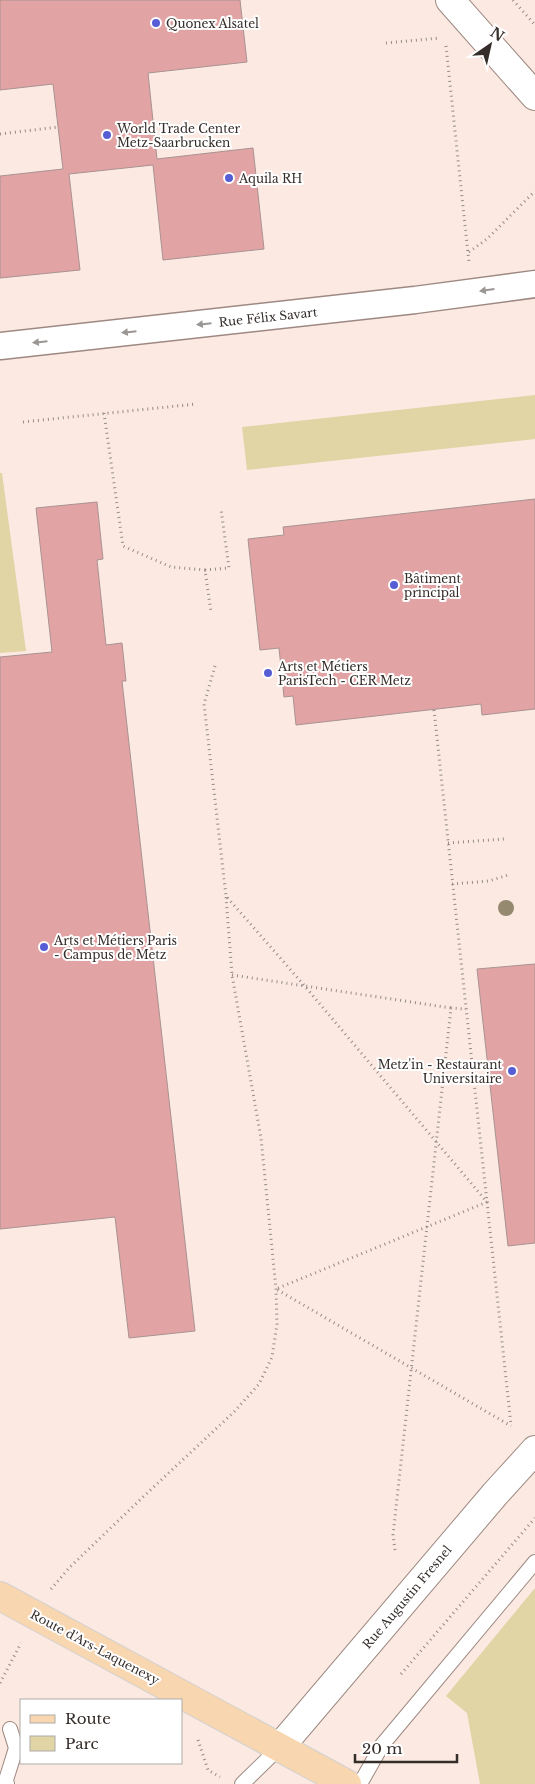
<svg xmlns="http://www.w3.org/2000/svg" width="535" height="1784" font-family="'Libre Baskerville',serif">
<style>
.built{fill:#fbe9e2;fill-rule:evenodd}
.green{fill:#e1d4a5}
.building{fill:#e2a3a4;stroke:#a99292}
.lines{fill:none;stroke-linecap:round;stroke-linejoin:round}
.service-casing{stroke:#9d8981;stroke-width:16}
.minor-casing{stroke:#9d8981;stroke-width:29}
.tertiary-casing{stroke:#9d8981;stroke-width:30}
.primary-casing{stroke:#d3d1d0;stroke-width:30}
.path{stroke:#958c89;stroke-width:3;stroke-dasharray:1 4;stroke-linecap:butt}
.service{stroke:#fff;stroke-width:14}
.minor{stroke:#fff;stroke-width:26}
.tertiary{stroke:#fff;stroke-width:28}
.primary{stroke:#f8d6af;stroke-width:28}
.tree{fill:#958a70}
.oneway{fill:#9a9694}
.poi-dot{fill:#575dd4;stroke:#fff;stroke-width:2}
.labels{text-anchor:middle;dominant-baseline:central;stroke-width:4;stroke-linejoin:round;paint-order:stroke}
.poi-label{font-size:12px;fill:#352d29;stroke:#fff;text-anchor:start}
.street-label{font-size:12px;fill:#352d29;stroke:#fff}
</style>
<rect width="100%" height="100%" fill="#fdf4f1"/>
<!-- built -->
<path class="built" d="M0,0h535v1784h-535zM21,1700h160v63h-160z"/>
<!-- green -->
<path class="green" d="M535,395v44l-288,31 -5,-43z
M0,473h2l24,178 -26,2z
M535,1588v196h-55l-13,-71 -21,-17z"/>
<!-- building -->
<path class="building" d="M0,0h240l7,62 -99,11 9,86 96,-11 11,101 -101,11 -10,-95 -84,9 11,96 -80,8v-102l63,-7 -10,-85 -53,6z
M535,499v210l-53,6 -1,-11 -185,21 -3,-29 -9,1 -5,-49 -19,2 -12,-111 36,-4 -1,-8z
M97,502l6,57 -6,1 9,85 16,-2 4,38h-4l73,650 -66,7 -14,-121 -115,12v-572l52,-5 -16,-144z
M535,964v279l-27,3 -31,-277z"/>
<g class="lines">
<defs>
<path id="service" d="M7,1784l-1,-4 10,-32 -6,-19
M242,1784l38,-37
M360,1784l22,-39 153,-183"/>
<path id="minor" d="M0,346l415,-46 120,-16"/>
<path id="tertiary" d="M450,0l85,96
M280,1747l215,-253 40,-44"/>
<path id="primary" d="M0,1596l347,188"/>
</defs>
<!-- service casing -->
<use href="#service" class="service-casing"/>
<!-- minor casing -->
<use href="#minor" class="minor-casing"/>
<!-- tertiary casing -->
<use href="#tertiary" class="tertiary-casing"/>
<!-- primary casing -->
<use href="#primary" class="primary-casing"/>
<!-- path -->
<path class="path" d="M513,0l22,25
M386,43l54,-5
M446,46l23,217
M0,134l58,-7
M469,252l18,-13 48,-48
M104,413l19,133 48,21 34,3 6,42
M23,422l173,-18
M205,570l24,-2 -8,-59
M215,666l-11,38 22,192 77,88 184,218 -211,87 235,137
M434,710l77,715
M448,843l56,-4
M452,884l37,-3 19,-6
M232,975l219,33
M395,1550l-2,-15 58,-527 15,1
M51,1589l19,-22 74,-71 90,-84 25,-28 13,-27 5,-33 -1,-35 -15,-151 -29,-163 -6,-78
M401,1674l134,-156
M0,1683l21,-40
M198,1740l10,30 12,7"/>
<!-- service -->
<use href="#service" class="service"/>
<!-- minor -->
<use href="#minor" class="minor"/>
<!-- tertiary -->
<use href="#tertiary" class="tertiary"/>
<!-- primary -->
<use href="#primary" class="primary"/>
</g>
<!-- trees -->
<circle class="tree" cx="506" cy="908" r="8"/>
<!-- one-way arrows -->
<defs><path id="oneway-solid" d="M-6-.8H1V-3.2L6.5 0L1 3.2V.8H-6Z" transform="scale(1.25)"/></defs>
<g class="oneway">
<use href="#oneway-solid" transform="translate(487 290) rotate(172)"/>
<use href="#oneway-solid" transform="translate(204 324) rotate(174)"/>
<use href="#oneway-solid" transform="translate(129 332) rotate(174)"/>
<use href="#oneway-solid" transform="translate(40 342) rotate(174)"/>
</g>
<!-- markers -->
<g class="poi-dot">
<circle cx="156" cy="23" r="5"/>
<circle cx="107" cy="135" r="5"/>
<circle cx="229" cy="178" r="5"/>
<circle cx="394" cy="585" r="5"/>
<circle cx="268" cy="673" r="5"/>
<circle cx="44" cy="947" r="5"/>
<circle cx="512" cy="1071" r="5"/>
</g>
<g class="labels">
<!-- poi labels -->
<g class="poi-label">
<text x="166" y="23">Quonex Alsatel</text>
<text x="117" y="128">World Trade Center<tspan x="117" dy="14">Metz-Saarbrucken</tspan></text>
<text x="239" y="178">Aquila RH</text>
<text x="404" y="578">Bâtiment<tspan x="404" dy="14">principal</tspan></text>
<text x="278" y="666">Arts et Métiers<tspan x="278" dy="14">ParisTech - CER Metz</tspan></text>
<text x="54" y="940">Arts et Métiers Paris<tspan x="54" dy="14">- Campus de Metz</tspan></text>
<text x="502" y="1064" text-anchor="end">Metz'in - Restaurant<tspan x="502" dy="14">Universitaire</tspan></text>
</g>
<!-- street labels -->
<g class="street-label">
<text transform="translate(268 317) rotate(-6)">Rue Félix Savart</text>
<text transform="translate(407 1597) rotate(-50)">Rue Augustin Fresnel</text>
<text transform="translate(95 1647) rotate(28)">Route d'Ars-Laquenexy</text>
</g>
</g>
<!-- legend -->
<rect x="20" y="1699" width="162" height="65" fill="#ffffff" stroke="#aeaba9"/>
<rect x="30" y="1715" width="25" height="8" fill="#f8d6af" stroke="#aeaba9"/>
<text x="65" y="1724" font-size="15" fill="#352d29">Route</text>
<rect x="30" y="1736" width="25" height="15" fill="#e1d4a5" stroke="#aeaba9"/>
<text x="65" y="1749" font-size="15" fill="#352d29">Parc</text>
<!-- north arrow -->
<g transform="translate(490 45) rotate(34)" stroke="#ffffff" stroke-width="4" paint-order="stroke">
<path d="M0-4L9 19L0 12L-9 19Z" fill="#352d29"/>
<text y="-8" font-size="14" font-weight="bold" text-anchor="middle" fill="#352d29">N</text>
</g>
<!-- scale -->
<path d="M355 1754v8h102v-8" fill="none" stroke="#352d29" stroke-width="2.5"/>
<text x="362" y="1754" font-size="15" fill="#352d29" stroke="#ffffff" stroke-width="4" paint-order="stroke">20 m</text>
</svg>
